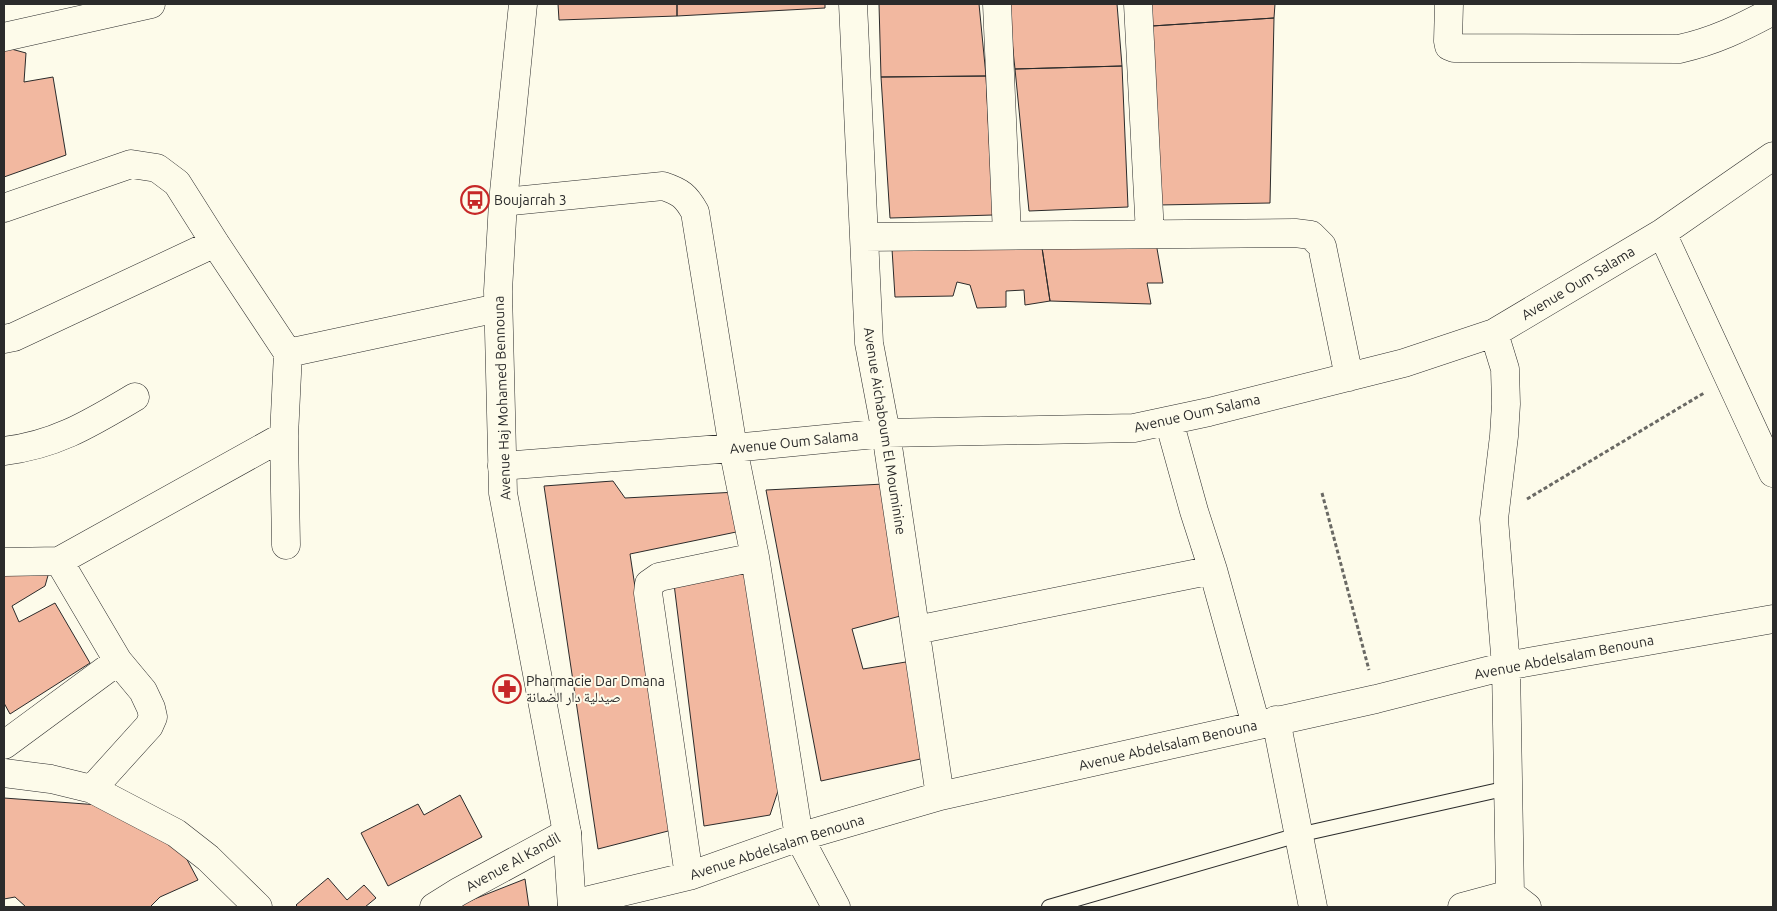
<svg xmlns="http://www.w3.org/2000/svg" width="1777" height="911" font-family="Ubuntu,'Noto Naskh Arabic',sans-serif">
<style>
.building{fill:#f2b8a0;stroke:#2b2b2b}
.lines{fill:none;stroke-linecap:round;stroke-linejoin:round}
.lane-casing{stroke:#2b2b2b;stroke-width:16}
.street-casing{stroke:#2b2b2b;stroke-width:29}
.secondary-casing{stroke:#2b2b2b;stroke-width:29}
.path{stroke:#6a6964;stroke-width:3;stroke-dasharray:4 2.5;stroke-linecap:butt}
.lane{stroke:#fdfbea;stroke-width:14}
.street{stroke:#fdfbea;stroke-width:28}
.secondary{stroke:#fdfbea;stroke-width:28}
.labels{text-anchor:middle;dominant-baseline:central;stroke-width:4;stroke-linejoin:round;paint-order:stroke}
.poi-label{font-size:14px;fill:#2b2b2b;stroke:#fdfbea;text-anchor:start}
.street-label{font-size:14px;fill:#2b2b2b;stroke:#fdfbea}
</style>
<rect width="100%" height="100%" fill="#fdfbea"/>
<!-- building -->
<path class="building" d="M558,4h119v12l-118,4z
M677,4h148v4l-148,8z
M879,4h100l7,72 -105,1z
M1008,4h109l5,62 -107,3z
M1151,4h124l-1,14 -122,8z
M1274,18l-4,185 -112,2 -6,-179z
M4,47l22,6 -2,29 29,-5 13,78 -62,22z
M1122,66l6,141 -99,4 -14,-142z
M986,76l7,139 -103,3 -9,-141z
M1155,237l8,46h-16l4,21 -101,-3 -9,-60z
M1041,241l9,60 -25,4 -1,-15 -18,1v16l-29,1 -7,-23 -13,-3 -4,14 -58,1 -3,-48z
M613,481l12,17 112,-6 4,39 -111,23 42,276 -74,19 -54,-363z
M884,484l20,131 -52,14 11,40 49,-8 13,97 -104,23 -55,-291z
M51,565l-6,21 -33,20 7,16 36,-19 35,60 -80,51 -6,-11v-137z
M749,572l31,213 -10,30 -66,11 -30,-242z
M460,795l22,42 -94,49 -27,-53 57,-29 6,11z
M4,798l95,7 84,47 15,28 -38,17 -10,10h-124l-11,-10 -11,2z
M328,878l19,22 17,-15 12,13 -11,9h-67l-2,-2z
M525,879l4,28h-75z"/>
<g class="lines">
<defs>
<path id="lane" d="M1049,907l249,-72 210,-47"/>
<path id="street" d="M853,4l16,339 17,90 54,363
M997,4l10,231
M1138,4l12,230
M1449,4l-1,37 1,5 5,2 225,1c36,-8 62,-21 94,-38
M4,37l147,-33
M503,202l160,-16c18,6 23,10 32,26l38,236 22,109 44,280 37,70
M4,208l127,-44 26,4 20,15 38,60 73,110 -4,83 2,109
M1662,233l111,240
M864,237l431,-4 16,2 11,11 27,131
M1494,333l11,36 1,35 -2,32 -10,83 12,147 4,228 17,13
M4,339l10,-2 201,-94
M288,353l210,-45
M1169,421l25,90 19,59 43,155
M4,451c52,-6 87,-28 131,-54
M502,466l231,-18 153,-15 248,-5 75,-16 195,-49 90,-30 168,-100 111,-77
M59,561l59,100 25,30 8,17 2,9 -4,9 -57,63
M4,562l55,-1 225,-125
M916,630l297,-60
M1276,720l37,187
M4,745l114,-84
M4,773l47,6 41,10 84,44 32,25 50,49
M689,876l-41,-283 1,-9 10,-7 96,-20
M572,904l117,-28 110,-39 141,-41 436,-97 130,-33 267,-47
M434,907l24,-15 109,-59
M1462,907l48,-13"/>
<path id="secondary" d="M523,4l-20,198 -5,89 5,202 64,340 5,74"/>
</defs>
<!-- lane casing -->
<use href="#lane" class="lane-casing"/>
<!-- street casing -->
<use href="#street" class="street-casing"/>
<!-- secondary casing -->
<use href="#secondary" class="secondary-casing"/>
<!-- path -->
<path class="path" d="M1322,493l47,177
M1527,499l177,-106"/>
<!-- lane -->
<use href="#lane" class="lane"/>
<!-- street -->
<use href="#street" class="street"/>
<!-- secondary -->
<use href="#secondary" class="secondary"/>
</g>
<!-- icons -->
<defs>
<symbol id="bus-ring" viewBox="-11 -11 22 22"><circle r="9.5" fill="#fdfbea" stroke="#c62828" stroke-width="1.5"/><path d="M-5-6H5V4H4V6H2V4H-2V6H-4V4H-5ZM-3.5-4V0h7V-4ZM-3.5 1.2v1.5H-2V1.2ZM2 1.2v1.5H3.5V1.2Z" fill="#c62828"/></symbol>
<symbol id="pharmacy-ring" viewBox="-11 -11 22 22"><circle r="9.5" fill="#fdfbea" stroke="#c62828" stroke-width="1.5"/><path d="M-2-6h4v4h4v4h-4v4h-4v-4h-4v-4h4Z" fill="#c62828"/></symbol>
</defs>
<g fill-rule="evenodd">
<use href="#bus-ring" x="459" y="184" width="32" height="32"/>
<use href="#pharmacy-ring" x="491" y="673" width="32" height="32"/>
</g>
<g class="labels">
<!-- poi labels -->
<g class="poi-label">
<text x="494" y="200">Boujarrah 3</text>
<text x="526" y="681">Pharmacie Dar Dmana<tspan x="526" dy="16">صيدلية دار الضمانة</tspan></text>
</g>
<!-- street labels -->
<g class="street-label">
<text transform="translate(1578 283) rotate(-31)">Avenue Oum Salama</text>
<text transform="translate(502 398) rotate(-92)">Avenue Haj Mohamed Bennouna</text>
<text transform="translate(1197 413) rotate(-13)">Avenue Oum Salama</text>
<text transform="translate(885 431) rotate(81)">Avenue Aichaboum El Mouminine</text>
<text transform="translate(794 442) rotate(-6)">Avenue Oum Salama</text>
<text transform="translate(1564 657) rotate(-11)">Avenue Abdelsalam Benouna</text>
<text transform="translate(1168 745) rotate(-13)">Avenue Abdelsalam Benouna</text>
<text transform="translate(777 847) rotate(-18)">Avenue Abdelsalam Benouna</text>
<text transform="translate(513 862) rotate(-29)">Avenue Al Kandil</text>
</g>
</g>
<!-- border -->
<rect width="1777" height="911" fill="none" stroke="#2b2b2b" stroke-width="10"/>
</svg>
